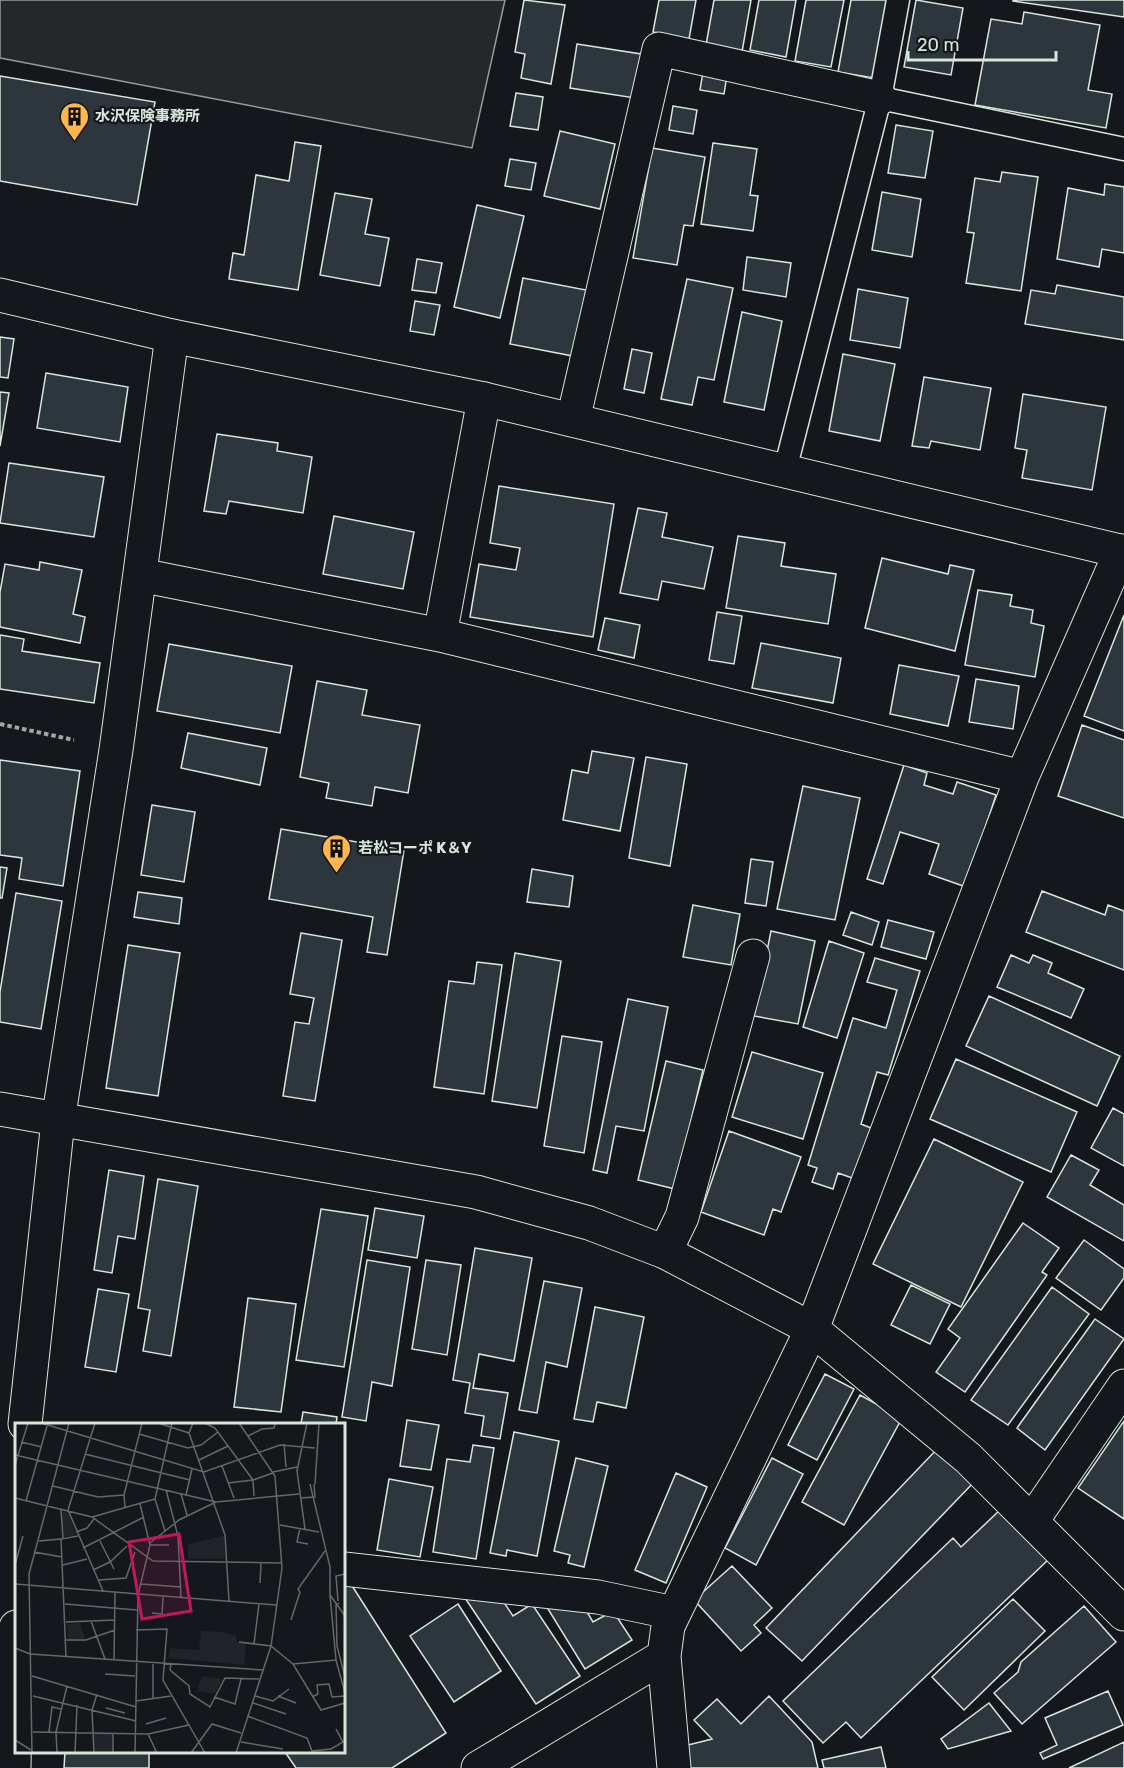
<svg xmlns="http://www.w3.org/2000/svg" width="1124" height="1768" font-family="Rubik,'Noto Sans JP',sans-serif">
<style>
.parking{fill:#24282b;stroke:#939e99;stroke-width:1.5}
.building{fill:#2c363c;stroke:#d8e6dc;stroke-width:1.5}
.lines{fill:none;stroke-linecap:round;stroke-linejoin:round}
.service-casing{stroke:#d8e6dc;stroke-width:25}
.minor-casing{stroke:#d8e6dc;stroke-width:35}
.tertiary-casing{stroke:#d8e6dc;stroke-width:35}
.path{stroke:#9da8a2;stroke-width:4;stroke-dasharray:4.5 3;stroke-linecap:butt}
.service{stroke:#14181c;stroke-width:22}
.minor{stroke:#14181c;stroke-width:33}
.tertiary{stroke:#14181c;stroke-width:33}
.labels{text-anchor:middle;dominant-baseline:central;stroke-width:4.5;stroke-linejoin:round;paint-order:stroke}
.poi-label{font-size:15px;font-weight:bold;fill:#d8e6dc;stroke:#14181c;text-anchor:start}
.inset-road{fill:none;stroke:#626a69;stroke-width:1.5}
.view{fill:#c2185b;fill-opacity:0.15;stroke:#c2185b;stroke-width:3}
.inset-edge{fill:none;stroke:#d8e6dc;stroke-width:3}
</style>
<rect width="100%" height="100%" fill="#14181c"/>
<!-- parking -->
<path class="parking" d="M0,0h505l-33,148 -472,-90z"/>
<!-- building -->
<path class="building" d="M524,0l41,5 -14,79 -30,-6 4,-24 -10,-2z
M659,0h37l-7,39 -36,-7z
M714,0h37l-9,52 -36,-7z
M759,0h37l-10,57 -36,-7z
M806,0h38l-13,67 -36,-6z
M851,0h37l-14,78 -36,-6z
M916,0l47,8 -12,67 -47,-8z
M1124,0v17l-111,-16v-1z
M1024,12l76,13 -12,65 24,4 -6,34 -131,-23 16,-86 31,5z
M577,44l64,10 -6,44 -65,-10z
M704,66l24,3 -4,25 -24,-4z
M0,76l155,26 -18,103 -137,-24z
M516,93l27,4 -5,33 -28,-4z
M673,106l24,4 -4,24 -24,-4z
M896,125l37,6 -8,47 -37,-5z
M560,131l55,13 -15,65 -56,-13z
M295,142l26,4 -23,144 -69,-11 4,-26 11,2 12,-80 33,6z
M713,143l44,6 -7,46 8,1 -5,35 -52,-7z
M652,148l53,9 -12,69 -9,-1 -7,40 -44,-7z
M510,159l26,4 -5,27 -26,-4z
M1002,172l36,5 -17,114 -55,-8 8,-50 -7,-1 8,-54 25,4z
M1105,184l19,3v66l-22,-4 -3,18 -42,-8 11,-71 36,7z
M882,192l39,7 -9,58 -40,-7z
M335,193l37,6 -7,35 24,4 -9,48 -60,-11z
M477,205l47,11 -24,102 -46,-11z
M747,257l44,6 -5,34 -43,-7z
M417,259l25,4 -6,30 -24,-3z
M523,278l63,12 -13,66 -63,-12z
M687,279l46,9 -19,92 -16,-3 -6,28 -31,-6z
M1057,285l67,12v43l-99,-16 6,-34 24,4z
M858,289l50,9 -8,50 -50,-8z
M415,301l25,4 -6,30 -24,-4z
M742,312l40,9 -18,89 -40,-8z
M0,337l14,2 -6,39 -8,-1z
M632,349l20,4 -8,40 -20,-4z
M843,354l52,10 -15,77 -51,-10z
M46,373l82,14 -8,55 -83,-14z
M924,377l67,11 -11,62 -49,-9 -2,7 -17,-2z
M0,392l9,1 -9,53z
M1023,394l83,13 -14,83 -70,-12 5,-28 -12,-2z
M217,434l61,9 -1,8 35,6 -9,56 -74,-12 -3,13 -22,-3z
M9,463l95,14 -10,60 -94,-14z
M499,486l115,18 -21,133 -123,-20 9,-53 37,6 4,-22 -30,-5z
M638,508l29,5 -5,24 51,10 -9,42 -42,-8 -4,19 -38,-7z
M334,516l80,16 -11,57 -80,-15z
M738,536l47,7 -4,23 55,8 -8,50 -102,-16z
M882,558l66,16 2,-9 24,5 -19,81 -90,-23z
M40,562l42,8 -9,44 12,3 -5,26 -80,-16v-35l5,-28 34,6z
M978,590l34,5 -2,11 23,4 -2,13 13,3 -9,51 -70,-12z
M717,612l25,4 -8,48 -25,-4z
M1124,615v116l-40,-15z
M605,618l35,7 -6,33 -36,-8z
M0,635l24,4 -2,12 78,12 -6,40 -94,-14z
M761,643l80,15 -8,45 -81,-15z
M169,644l123,22 -12,67 -123,-22z
M899,665l60,11 -11,50 -58,-12z
M976,679l43,7 -6,43 -44,-7z
M317,681l50,9 -5,25 58,10 -12,68 -33,-6 -3,19 -46,-8 3,-15 -29,-6z
M1082,725l42,15v78l-66,-22z
M188,733l79,15 -7,37 -79,-17z
M592,751l42,7 -14,73 -57,-11 9,-50 16,3z
M646,757l41,7 -17,102 -41,-8z
M0,760l80,11 -17,115 -44,-7 3,-21 -22,-3z
M904,765l23,8 -3,12 29,9 4,-12 39,13 -30,92 -37,-13 10,-30 -39,-12 -17,52 -16,-5z
M803,786l57,12 -25,122 -58,-11z
M152,805l43,7 -11,70 -43,-7z
M281,829l123,21 -17,105 -20,-3 6,-35 -104,-18z
M751,859l22,3 -7,44 -21,-3z
M0,867l7,1 -5,30h-2z
M532,869l41,7 -4,31 -42,-5z
M1042,891l63,24 3,-10 16,6v59l-98,-38z
M138,892l44,6 -3,26 -45,-7z
M16,893l46,8 -21,128 -41,-7v-30z
M693,905l47,9 -9,51 -48,-8z
M851,912l28,10 -7,23 -29,-10z
M888,920l46,12 -8,27 -45,-12z
M771,931l44,10 -17,83 -44,-8z
M301,933l41,7 -27,161 -32,-5 12,-74 14,2 5,-26 -24,-4z
M829,941l35,12 -27,85 -34,-11z
M128,945l52,8 -22,143 -52,-8z
M515,953l46,8 -24,147 -45,-7z
M1011,955l18,8 4,-8 19,8 -4,10 36,16 -13,29 -74,-31z
M875,958l45,13 -32,104 -11,-3 -16,52 10,4 -16,51 -17,-6 -5,16 -21,-7 5,-14 -9,-3 45,-147 33,10 11,-38 -30,-8z
M477,962l25,3 -18,129 -50,-7 15,-106 25,3z
M989,996l131,60 -23,50 -131,-60z
M628,999l40,8 -24,124 -28,-5 -9,47 -14,-3z
M562,1036l40,6 -18,111 -40,-7z
M752,1052l71,21 -20,66 -71,-22z
M956,1059l121,53 -26,60 -121,-53z
M666,1061l37,9 -28,119 -37,-9z
M1113,1108l11,6v52l-33,-18z
M729,1131l72,26 -20,55 -8,-3 -9,26 -63,-23z
M934,1139l89,43 -62,125 -88,-43z
M1071,1155l28,15 -9,15 34,20v36l-77,-44z
M109,1170l35,6 -9,63 -17,-3 -6,37 -18,-3z
M158,1179l40,7 -27,170 -28,-5 7,-41 -12,-2z
M375,1208l49,8 -7,42 -49,-8z
M321,1209l47,7 -24,151 -48,-7z
M1023,1223l36,25 -17,24 5,3 -82,117 -29,-20 24,-34 -12,-9z
M1084,1240l40,29v9l-23,32 -45,-32z
M475,1248l57,10 -18,103 -35,-7 -6,34 35,5 -8,46 -19,-3 3,-20 -19,-3 5,-30 -17,-3z
M367,1260l43,7 -18,119 -20,-4 -6,39 -24,-4z
M426,1260l35,5 -14,90 -35,-6z
M544,1281l38,7 -15,79 -21,-5 -9,51 -18,-3z
M911,1285l39,19 -20,40 -39,-19z
M1052,1287l37,27 -81,111 -37,-25z
M98,1289l31,5 -13,78 -31,-5z
M248,1298l48,6 -15,108 -47,-5z
M595,1307l49,10 -18,91 -29,-6 -4,20 -19,-3z
M1095,1319l29,20 -79,111 -28,-22z
M825,1374l29,15 -37,71 -29,-15z
M860,1395l42,23 -58,107 -42,-23z
M303,1412l34,5 -1,7h-35z
M407,1420l32,5 -8,45 -31,-4z
M1124,1421v98l-46,-31z
M514,1432l45,9 -22,115 -30,-6 -1,6 -16,-3z
M473,1445l21,3 -18,111 -43,-7 14,-93 23,3z
M939,1447l36,34 -173,180 -36,-33z
M576,1458l32,8 -24,101 -16,-4 2,-8 -16,-4z
M772,1458l31,16 -47,91 -31,-17z
M676,1473l31,14 -41,96 -31,-13z
M389,1479l44,8 -13,70 -43,-7z
M1001,1509l48,50 -188,179 -15,-16 -23,21 -40,-42 170,-163 8,9z
M732,1566l40,42 -18,17 7,8 -20,18 -47,-51z
M349,1581l97,152 -54,35h-96l-11,-16h59v-167z
M459,1589l38,3 16,24 19,-12 48,72 -44,28z
M566,1598l14,2 13,22 20,-11 19,29 -47,29 -37,-60z
M1013,1599l32,32 -81,79 -32,-33z
M458,1604l43,67 -47,31 -44,-66z
M1084,1606l32,36 -94,82 -28,-31 24,-21 3,-10z
M1108,1691l15,34 -80,34 -3,-6 17,-8 -12,-27z
M769,1696l43,46 6,26h-133l-5,-21 32,-8 -18,-19 23,-21 24,25z
M989,1703l22,28 -63,18 -7,-10z
M1124,1742v26h-55z
M881,1747l5,21h-62l-2,-8z
M65,1752h84v16h-85z"/>
<g class="lines">
<defs>
<path id="service" d="M880,98l244,51
M785,470l95,-372 18,-98"/>
<path id="minor" d="M573,420l86,-371 221,49
M140,575l300,60 582,142
M440,635l44,-236
M665,1252l17,-35 71,-261
M25,1424l33,-303 58,-371 56,-414
M1032,1521l92,-135
M344,1569l254,28 76,16
M14,1768l2,-141
M478,1768l186,-112
M674,1768l-10,-112 4,-30 144,-297 210,-552 99,-226"/>
<path id="tertiary" d="M0,295l172,41 312,63 640,153
M0,1109l476,83 113,31 76,29 147,77 156,129 156,156"/>
</defs>
<!-- service casing -->
<use href="#service" class="service-casing"/>
<!-- minor casing -->
<use href="#minor" class="minor-casing"/>
<!-- tertiary casing -->
<use href="#tertiary" class="tertiary-casing"/>
<!-- path -->
<path class="path" d="M0,724l74,16"/>
<!-- service -->
<use href="#service" class="service"/>
<!-- minor -->
<use href="#minor" class="minor"/>
<!-- tertiary -->
<use href="#tertiary" class="tertiary"/>
</g>
<!-- icons -->
<defs>
<symbol id="building-pin" viewBox="-11 -11 22 30"><path d="M0 17L-7.5 6A9.5 9.5 0 1 1 7.5 6Z" fill="#ffb74d" stroke="#14181c"/><path d="M-4-6H4V6H1V3H-1V6H-4ZM-2.5-4.3h1.7v1.8h-1.7ZM.8-4.3h1.7v1.8H.8ZM-2.5-1h1.7V.8h-1.7ZM.8-1h1.7V.8H.8Z" fill="#111"/></symbol>
</defs>
<g fill-rule="evenodd">
<use href="#building-pin" x="58" y="100" width="33" height="45"/>
<use href="#building-pin" x="320" y="832" width="33" height="45"/>
</g>
<g class="labels">
<!-- poi labels -->
<g class="poi-label">
<text x="95" y="116">水沢保険事務所</text>
<text x="358" y="848">若松コーポ K＆Y</text>
</g>
</g>
<!-- overview -->
<g transform="translate(15 1423)">
<rect width="330" height="330" fill="#14181c"/>
<path d="M47,88l7,3 7,21 -13,2zM209,113l1,23h-37v-15zM65,200l5,16h-17l-1,-15zM186,208l21,1 14,4v6h10l-2,23 -75,-7 1,-10 29,2zM187,253l20,3 -7,15 -18,-3zM79,311h18v19h-17z" fill="#202428"/>
<path class="inset-road" d="M26,0l163,49 76,-27 35,3M80,0l-27,87 35,81M143,0l31,10M178,0l-4,10 36,102 4,66M190,0l10,5 38,52 1,16M124,11l49,14 13,-3 17,-13M233,13l14,-7 12,-1 1,-5M6,19l21,5M269,21l2,23M70,31l105,26M0,32l201,47 83,-8M184,37l29,-14M0,42l13,-42M207,43l12,32M258,49l24,-5M213,60l25,-3 20,-7M295,61l20,83v28l15,21M300,61l4,-61M38,63l45,11 26,-2M151,67l12,46 3,62M166,71l6,21M171,72l6,-26M0,75l77,19 61,44 128,2M286,75l14,-1 -1,-13M11,78l21,-75M110,84l-1,-12 18,-72M46,86l2,30M330,90v62M77,94l63,-18M265,102l39,7M285,105l-3,14 11,2M290,106l-8,-58 10,-48M150,108l-10,-32 17,-76M61,109l11,-4 7,-9M24,118l22,-2M85,118l14,28M135,120l29,-23 37,-18M135,122h19M68,125l61,-31M19,129l28,5M0,142l8,-29M48,142l24,-6M78,147l17,-8 17,-16M84,157l27,-2 9,-26M245,160l1,-20M0,161l261,21M126,161l40,3M315,172l6,65M323,178l-2,-25 9,-2M324,180l-3,2 1,41 8,31M50,181l72,6M137,190l10,1 1,-17M276,197l9,-28 -2,-3 27,-38M76,198l14,38M51,199l49,-2M121,207l31,-1 -4,51 42,73M51,217h20l29,-10M224,219l32,4 22,18 28,46 24,-7M239,221l5,-40M0,225l15,6 233,16M51,234l-5,-118 17,-3M99,237l1,-68M156,241l-1,6 19,16 1,8 20,13 15,-29 34,1M278,241l43,-4 9,33M90,251l30,2M17,253l104,31M18,273l103,25M240,273l18,5 16,-12M263,273l18,7M199,274l21,7 6,-25M297,274l6,-3 -1,-9 12,-1 3,13 13,-1M138,276v-37M121,278l35,-5M238,280l33,11M91,285l19,5M232,293l60,22 5,13 19,-2 12,-7 -7,-13M131,301l20,-6M18,309l115,2 41,-9M34,309l3,-25 9,2M133,311l9,19M0,317l16,10M226,319l42,7M17,330l-3,-179 40,-151M42,330l-1,-21 11,-46M60,330l2,-48M79,330l-2,-43 5,-16M98,330v-20M120,330l3,-158 12,-50 -10,-41M176,330l21,-29 29,9M221,330l35,-107 11,-78 -7,-92 -36,-53"/>
<path class="view" d="M164,111l12,77 -49,8 -13,-77z"/>
<rect width="330" height="330" class="inset-edge"/>
</g>
<!-- scale -->
<path d="M908 51v9h148v-9" fill="none" stroke="#d8e6dc" stroke-width="3"/>
<text x="917" y="51" font-size="18" fill="#d8e6dc" stroke="#14181c" stroke-width="4.5" paint-order="stroke">20 m</text>
</svg>
